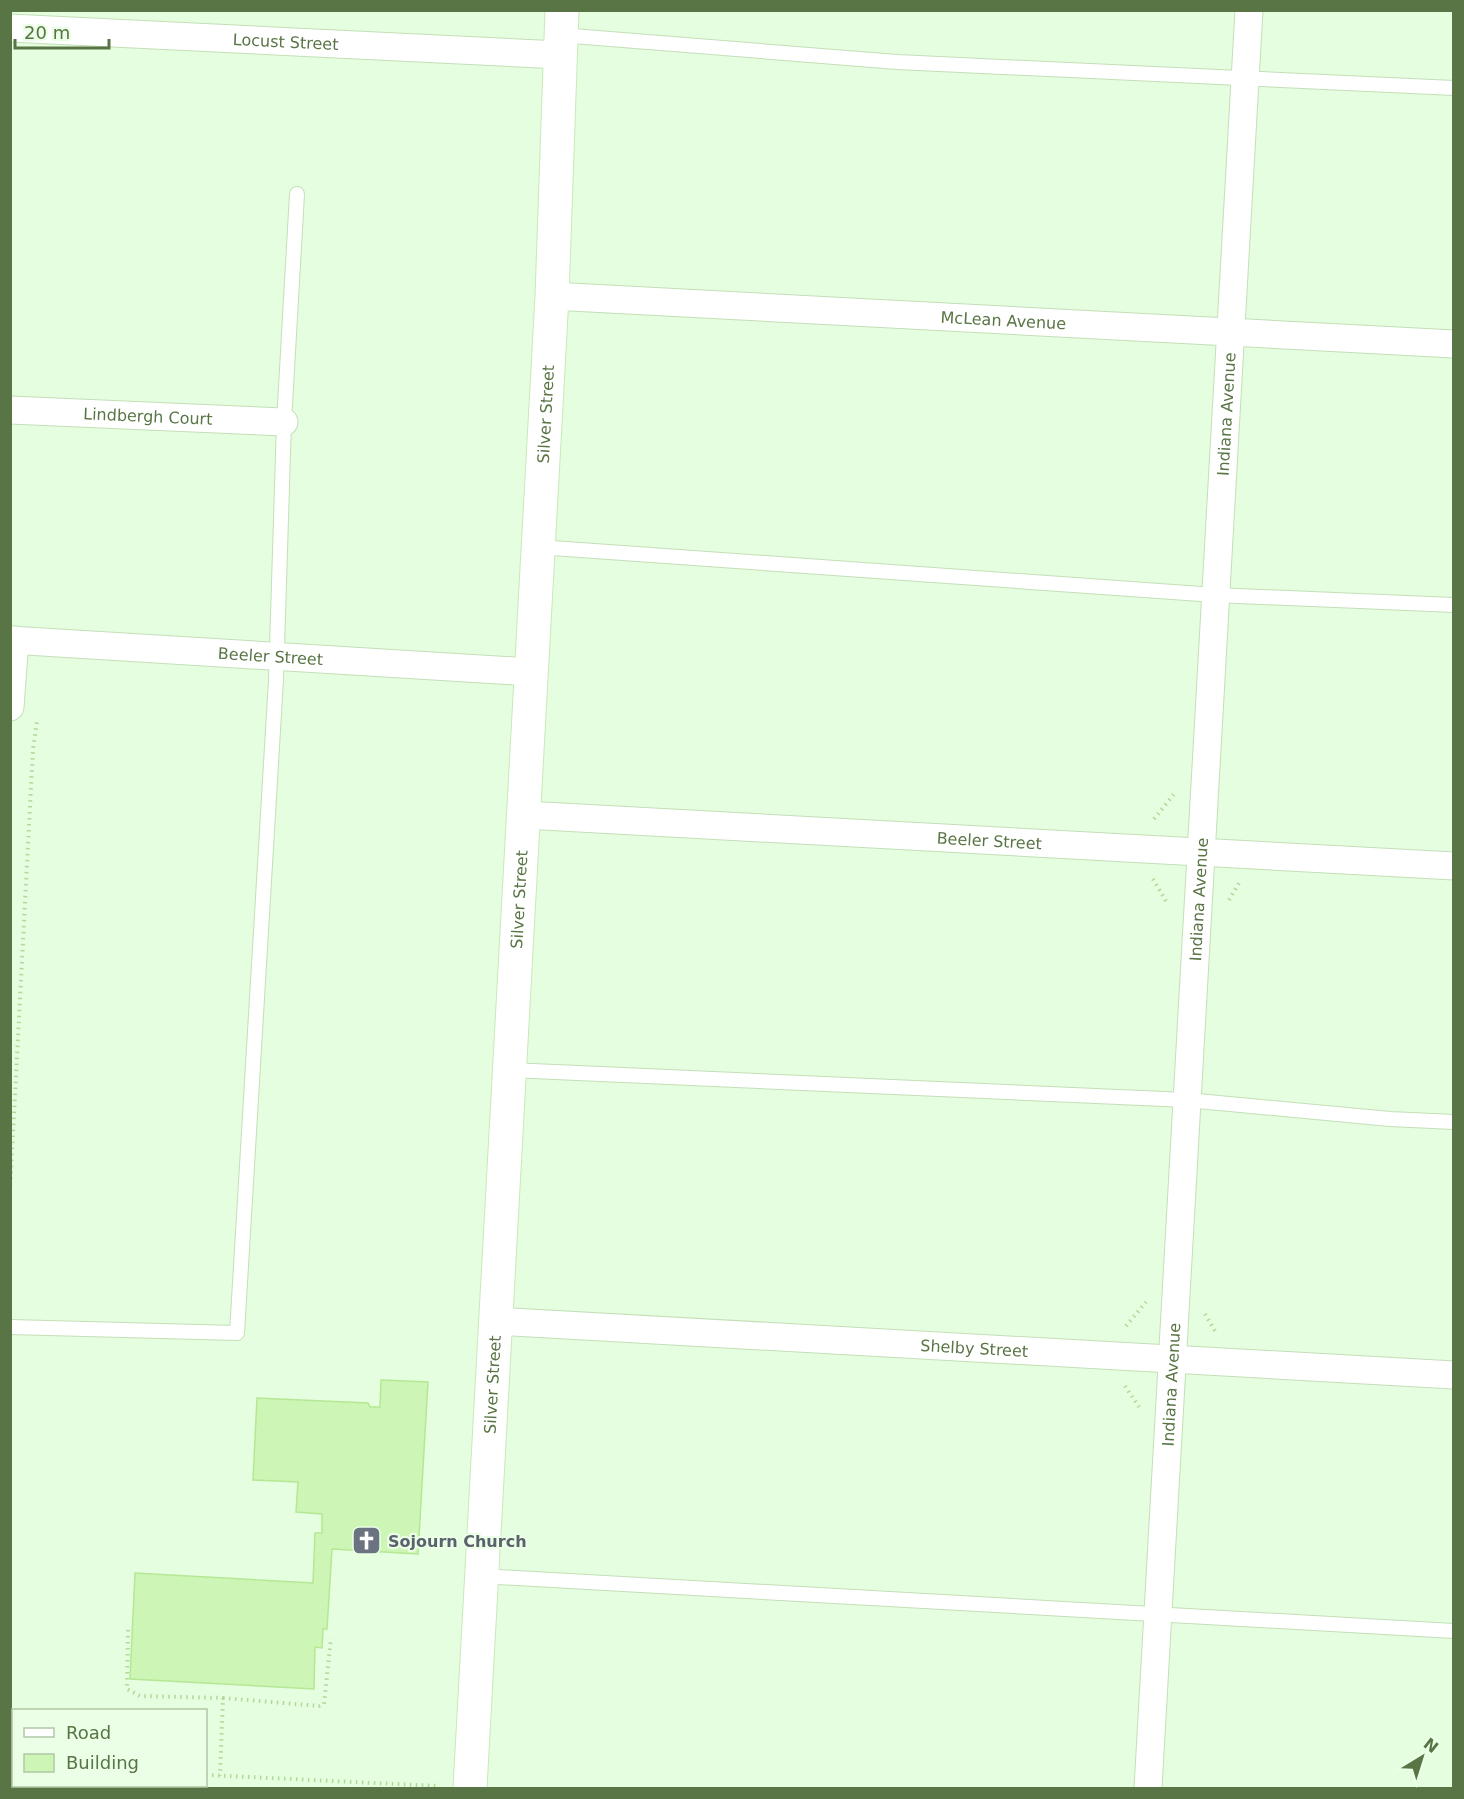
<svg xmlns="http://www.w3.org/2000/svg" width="1464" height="1799" font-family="'DejaVu Sans',sans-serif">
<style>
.building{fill:#cdf5b5;stroke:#b5e894;stroke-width:1.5}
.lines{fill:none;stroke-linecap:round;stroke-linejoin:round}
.lane-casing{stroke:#c4dfb8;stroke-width:16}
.street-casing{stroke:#c4dfb8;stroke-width:29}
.secondary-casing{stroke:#c9e9ba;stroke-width:35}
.path{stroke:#b1d999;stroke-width:4;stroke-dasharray:1.5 4.5;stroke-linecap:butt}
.lane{stroke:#fff;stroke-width:14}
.street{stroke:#fff;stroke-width:27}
.secondary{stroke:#fff;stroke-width:33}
.labels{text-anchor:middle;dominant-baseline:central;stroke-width:4.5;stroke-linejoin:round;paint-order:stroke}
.street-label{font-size:16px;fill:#597545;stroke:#ebffe7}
.worship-label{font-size:16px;font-weight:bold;fill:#5b616d;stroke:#ebffe7;text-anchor:start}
</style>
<rect width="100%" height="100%" fill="#e4fedf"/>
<!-- building -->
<path class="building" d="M381,1380l47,2 -10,172 -86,-5 -5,80h-4l-1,19 -7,-1 -1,42 -184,-10 5,-106 178,10 2,-50h7v-19l-26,-2 2,-30 -45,-2 4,-82 111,5 2,4h10z"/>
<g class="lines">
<defs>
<path id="lane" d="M560,35l337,27 557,26
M538,547l677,48 239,10
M510,1070l677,30 203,19 64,3
M10,1327l227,6 39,-653 8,-258 13,-228
M481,1576l973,55"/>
<g id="street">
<path id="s1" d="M10,28l550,27"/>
<path id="s2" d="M552,296l902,48"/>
<path id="s3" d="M10,410l274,12"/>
<path id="s4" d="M10,640l521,32"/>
<path d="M10,707l5,-67"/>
<path id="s5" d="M525,815l929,51"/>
<path id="s6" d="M495,1321l959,54"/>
<path id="s7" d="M1148,1788l101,-1778"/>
</g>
<g id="secondary">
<path id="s8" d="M470,1788l82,-1492 10,-286"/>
</g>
</defs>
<!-- lane casing -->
<use href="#lane" class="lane-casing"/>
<!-- street casing -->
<use href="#street" class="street-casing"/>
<!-- secondary casing -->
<use href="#secondary" class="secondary-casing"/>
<!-- path -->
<path class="path" d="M1154,819l20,-25
M1153,879l14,24
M1229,900l10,-17
M10,1191l23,-442 4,-28
M1205,1314l10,17
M1126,1326l20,-24
M1125,1386l14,21
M128,1630l-1,59 13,7 83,2 -3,78
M223,1698l96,8 5,-2 7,-66
M10,1765l4,1
M206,1775l232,11"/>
<!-- lane -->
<use href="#lane" class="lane"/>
<!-- street -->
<use href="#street" class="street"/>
<!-- secondary -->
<use href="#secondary" class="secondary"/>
</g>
<!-- icons -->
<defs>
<symbol id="church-square" viewBox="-11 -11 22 22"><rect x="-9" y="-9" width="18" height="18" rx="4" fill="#6b7280" stroke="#ebffe7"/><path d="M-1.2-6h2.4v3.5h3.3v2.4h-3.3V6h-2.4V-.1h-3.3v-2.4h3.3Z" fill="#fff"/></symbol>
</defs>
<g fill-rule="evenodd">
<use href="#church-square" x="350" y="1524" width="33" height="33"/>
</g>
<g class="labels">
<!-- street labels -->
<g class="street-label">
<text stroke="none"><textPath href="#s1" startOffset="276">Locust Street</textPath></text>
<text stroke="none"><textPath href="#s2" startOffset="452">McLean Avenue</textPath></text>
<text stroke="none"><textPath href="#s8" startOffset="1376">Silver Street</textPath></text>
<text stroke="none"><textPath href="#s7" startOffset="1376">Indiana Avenue</textPath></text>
<text stroke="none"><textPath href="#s3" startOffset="138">Lindbergh Court</textPath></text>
<text stroke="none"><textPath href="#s4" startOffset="261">Beeler Street</textPath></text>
<text stroke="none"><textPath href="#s5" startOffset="465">Beeler Street</textPath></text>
<text stroke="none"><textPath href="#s7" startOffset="890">Indiana Avenue</textPath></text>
<text stroke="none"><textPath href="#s8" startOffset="890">Silver Street</textPath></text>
<text stroke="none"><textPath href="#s6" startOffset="480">Shelby Street</textPath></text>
<text stroke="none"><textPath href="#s8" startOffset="404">Silver Street</textPath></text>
<text stroke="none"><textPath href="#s7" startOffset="404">Indiana Avenue</textPath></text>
</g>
<!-- worship labels -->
<g class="worship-label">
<text x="388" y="1541">Sojourn Church</text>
</g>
</g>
<!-- border -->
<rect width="1464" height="1799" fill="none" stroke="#597545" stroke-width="24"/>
<!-- legend -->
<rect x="12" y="1709" width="195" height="78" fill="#ebffe7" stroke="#b1c8a6" stroke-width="1.5"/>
<rect x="24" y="1728" width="30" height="9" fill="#ffffff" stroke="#b1c8a6" stroke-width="1.5"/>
<text x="66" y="1739" font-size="18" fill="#597545">Road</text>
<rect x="24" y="1754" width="30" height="18" fill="#cdf5b5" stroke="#b1c8a6" stroke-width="1.5"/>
<text x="66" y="1769" font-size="18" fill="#597545">Building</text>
<!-- north arrow -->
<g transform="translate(1422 1757) rotate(38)" stroke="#ebffe7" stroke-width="4.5" paint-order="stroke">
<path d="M0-4.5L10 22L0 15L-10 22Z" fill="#597545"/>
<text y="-9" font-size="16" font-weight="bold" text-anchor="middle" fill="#597545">N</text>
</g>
<!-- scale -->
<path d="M15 39v9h94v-9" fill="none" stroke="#597545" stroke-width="3"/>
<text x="24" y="39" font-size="18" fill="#597545" stroke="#ebffe7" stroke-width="4.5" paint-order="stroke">20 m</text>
</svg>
